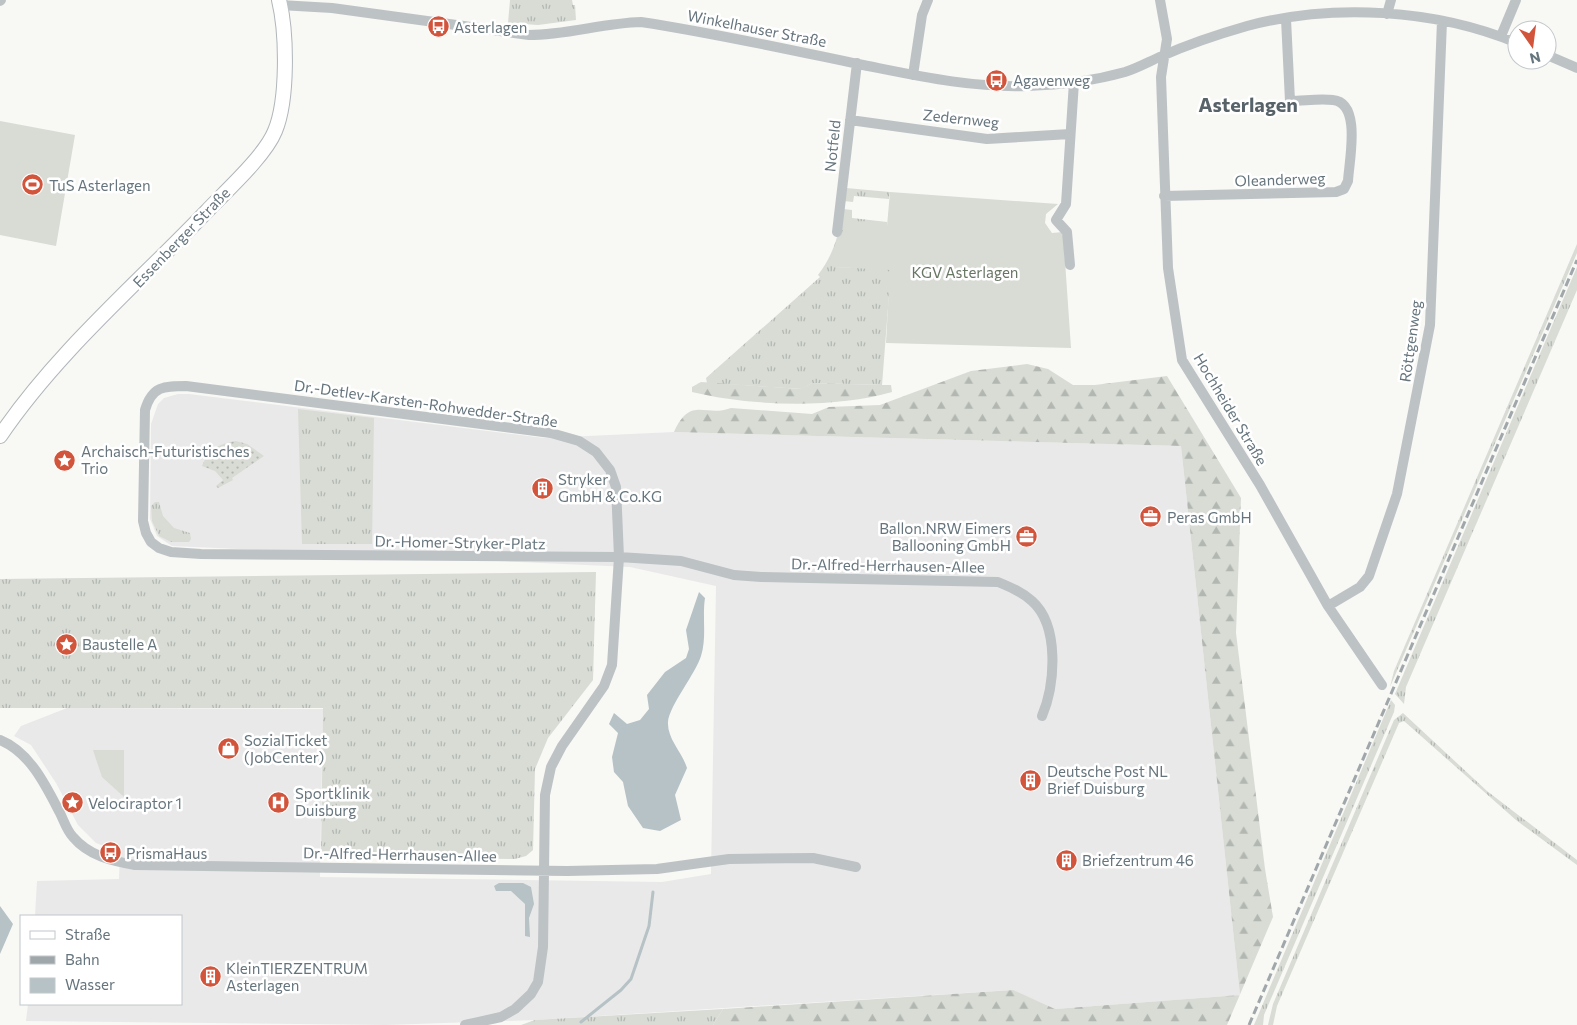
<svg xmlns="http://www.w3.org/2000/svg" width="1577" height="1025" font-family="Commissioner,sans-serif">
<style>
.built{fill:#e9e9e9}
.grass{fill:url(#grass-tufts)}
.forest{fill:url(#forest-firs)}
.park{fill:url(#park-dots)}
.garden{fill:#d8dcd5}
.water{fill:#b6c2c5}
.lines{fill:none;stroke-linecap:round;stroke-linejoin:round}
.stream{stroke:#b6c2c5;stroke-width:3}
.secondary-casing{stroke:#b0b6ba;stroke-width:16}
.street{stroke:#bdc2c5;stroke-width:10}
.secondary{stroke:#fff;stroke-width:14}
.rail{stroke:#a0a7ab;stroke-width:3;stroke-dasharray:8 4;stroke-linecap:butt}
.labels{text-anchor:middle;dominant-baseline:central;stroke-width:5;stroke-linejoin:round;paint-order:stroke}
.poi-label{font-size:15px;fill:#66757d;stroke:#fff;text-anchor:start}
.street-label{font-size:15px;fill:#66757d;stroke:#fff}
.park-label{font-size:15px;fill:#687664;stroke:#fff}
.district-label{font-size:20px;font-weight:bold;fill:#576269;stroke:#fff}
</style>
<defs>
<pattern id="grass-tufts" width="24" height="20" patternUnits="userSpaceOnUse" patternTransform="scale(1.25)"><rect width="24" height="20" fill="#d8dcd5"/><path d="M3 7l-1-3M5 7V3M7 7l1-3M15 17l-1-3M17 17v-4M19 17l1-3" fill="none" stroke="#b3b7b2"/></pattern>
<pattern id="forest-firs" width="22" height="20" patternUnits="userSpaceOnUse" patternTransform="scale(1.25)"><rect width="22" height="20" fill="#d8dcd5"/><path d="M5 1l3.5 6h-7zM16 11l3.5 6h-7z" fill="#b3b7b2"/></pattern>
<pattern id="park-dots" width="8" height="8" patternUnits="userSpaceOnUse" patternTransform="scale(1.25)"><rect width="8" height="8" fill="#d8dcd5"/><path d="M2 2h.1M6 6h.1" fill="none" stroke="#b3b7b2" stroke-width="1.8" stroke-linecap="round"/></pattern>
</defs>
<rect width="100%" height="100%" fill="#f8f8f5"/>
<!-- built -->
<path class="built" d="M178,394h11l356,44 129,-6 507,14 59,549 -185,14 -43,-19 -477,30 -149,5 -360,-4 2,-17h153v-88h-146l2,-35 82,-2 1,-27 -24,-9 -18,-18 -22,-42 -25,-38 -17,-9 7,-10 46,-18 256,1 -3,168 342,5 49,-8 5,-288 -86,-19 -458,-21 -15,-10 -7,-17 1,-95 7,-20 6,-6z"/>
<!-- grass -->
<path class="grass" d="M510,0h62l1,5h2l1,15 -38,5 -30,-2z
M846,188l44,4 -1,7 -35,-3 -1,6 -9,-1z
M843,209l9,1v8l35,4v4l-52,41 56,2 -9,116 -70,-2 -10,6 -95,-6 -1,-5 114,-101 -2,-2c16,-21 21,-41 25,-66z
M1577,244v9l-187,434 4,-16z
M1577,267v23l-171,397 -2,17 -9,-10z
M298,409l76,9 -2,126h-70z
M155,502h4l4,14 11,12 16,5 1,6 -2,3h-18l-12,-6 -7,-15 -1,-15z
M596,572l-3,108 -45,58 -13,31 -2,81 -7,6 -11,3 -194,-3 2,-148h-323v-129z
M1391,700l4,5 -1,7 -130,303 -1,10h-9z
M1403,713l84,78 90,69v5l-61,-45 -112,-99 -5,2 -122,283 -4,19h-5l5,-21 121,-284z
M723,1009l-10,16h-192l14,-5z"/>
<!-- forest -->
<path class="forest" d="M1027,364l21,5 25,16h22l72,-9 74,122 -5,135 29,236 8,48 -46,108h-514l10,-16 290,-19 42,19 185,-14 -59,-549 -507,-14c17,-37 31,-14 57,-24l81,6 17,-7 51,-2 91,-34z
M701,382l100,7 11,-6 71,2h8l1,7c-58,17 -142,14 -200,0v-5z"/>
<!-- park -->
<path class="park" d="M236,441l11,3 17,12 -32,22 1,2 -15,8 -2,-2 7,-6 -8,-9 -13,-5c6,-16 18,-23 34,-25z"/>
<!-- garden -->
<path class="garden" d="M0,121l75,14 -19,111 -56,-11z
M890,192l168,12 -12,10 -1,9 7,10 11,-1 8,116 -185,-5 4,-73 -56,-3 11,-46 42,5z
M93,750h31v47l-22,-20z"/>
<!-- water -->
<path class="water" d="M699,592l6,6c-3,19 2,39 -4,58 -5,17 -32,50 -33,66 -1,17 14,30 19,46l-12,27 6,25 -21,11 -17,-3 -15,-22 -5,-24 -9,-10 -2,-15 6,-24 -9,-9 5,-11 13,11 13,-4 9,-11 -2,-14 18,-23 21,-14 3,-9 -3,-19z
M499,883h24l8,4 3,17 -5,14 1,19 -5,-1v-32l-14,-13h-15l-2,-5z
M0,906l13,18 -13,30z"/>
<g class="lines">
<!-- stream -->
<path class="stream" d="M581,1022l40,-32 10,-11 18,-53 4,-34"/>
<defs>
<path id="secondary" d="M0,436c57,-84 137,-152 207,-225 19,-20 58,-55 68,-80 13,-31 12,-98 4,-131"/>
</defs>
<!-- secondary casing -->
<use href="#secondary" class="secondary-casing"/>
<!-- street -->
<path class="street" d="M1160,0l7,39 -6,38 7,191 14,92 78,125 68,121 54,79
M0,1l1,-1
M280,5l52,3 197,27c38,0 74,-12 112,-13 73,11 145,27 217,42 56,11 111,24 169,22 32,-1 66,-5 98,-14 13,-4 25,-11 37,-16 27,-12 57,-22 85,-30 86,-23 188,-17 270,17
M1387,14l4,-14
M1501,36l15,-36
M1547,55l30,13
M913,75l9,-60 6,-15
M850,120l137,19 83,-5
M1164,196l172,-4 8,-3 4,-8c1,-20 14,-78 -15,-81 -14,-2 -29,1 -43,1l-4,-82
M837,232l20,-169
M1070,265l-3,-33 -11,-12 10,-16 8,-122
M1328,606l32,-19 9,-11 28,-82 33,-169 12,-304
M0,740c30,12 46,46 60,73 4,8 7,18 13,24 16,19 39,24 62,28l432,6 90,-2 72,-10 84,-1 43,9
M465,1025l36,-8 14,-8 16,-15 7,-12 5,-35 2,-152 6,-28 11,-21 42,-60 8,-21 7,-108 -3,-70 -6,-17 -14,-18 -17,-11 -28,-8 -365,-47c-22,0 -34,0 -41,24l-2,111 3,12 5,9 8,6 12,4 30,2 418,3 62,4 53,14 27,2 237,5c12,5 24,10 34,19 28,25 23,84 10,115"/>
<!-- secondary -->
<use href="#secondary" class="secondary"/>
<!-- rail -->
<path class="rail" d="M1249,1025l328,-765"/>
</g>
<!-- icons -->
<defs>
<symbol id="bus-disc" viewBox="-11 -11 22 22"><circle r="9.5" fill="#d2543b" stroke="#fff"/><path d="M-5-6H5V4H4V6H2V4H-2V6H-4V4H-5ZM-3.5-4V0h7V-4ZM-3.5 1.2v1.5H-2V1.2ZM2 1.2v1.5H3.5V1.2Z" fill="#fff"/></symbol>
<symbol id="stadium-disc" viewBox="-11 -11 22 22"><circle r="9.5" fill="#d2543b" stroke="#fff"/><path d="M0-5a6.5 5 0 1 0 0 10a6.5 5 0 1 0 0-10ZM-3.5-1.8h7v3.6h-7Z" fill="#fff"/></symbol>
<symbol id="sight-disc" viewBox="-11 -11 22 22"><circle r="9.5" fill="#d2543b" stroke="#fff"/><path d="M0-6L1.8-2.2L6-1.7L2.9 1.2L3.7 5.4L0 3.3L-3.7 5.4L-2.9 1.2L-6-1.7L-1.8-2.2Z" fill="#fff"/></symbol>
<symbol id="building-disc" viewBox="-11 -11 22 22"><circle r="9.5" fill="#d2543b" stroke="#fff"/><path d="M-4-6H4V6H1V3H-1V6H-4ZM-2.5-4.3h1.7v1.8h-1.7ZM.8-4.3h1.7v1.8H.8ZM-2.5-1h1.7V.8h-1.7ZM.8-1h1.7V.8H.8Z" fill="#fff"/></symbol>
<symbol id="office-disc" viewBox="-11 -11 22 22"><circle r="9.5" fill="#d2543b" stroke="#fff"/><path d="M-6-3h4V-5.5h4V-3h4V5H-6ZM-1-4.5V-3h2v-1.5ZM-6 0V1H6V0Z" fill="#fff"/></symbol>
<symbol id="shop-disc" viewBox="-11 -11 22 22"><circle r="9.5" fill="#d2543b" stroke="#fff"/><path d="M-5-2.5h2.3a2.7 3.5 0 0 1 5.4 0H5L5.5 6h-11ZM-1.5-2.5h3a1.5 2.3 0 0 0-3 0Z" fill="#fff"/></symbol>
<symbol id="hospital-disc" viewBox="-11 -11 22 22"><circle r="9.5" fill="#d2543b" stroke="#fff"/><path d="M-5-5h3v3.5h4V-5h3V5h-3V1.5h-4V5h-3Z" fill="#fff"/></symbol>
</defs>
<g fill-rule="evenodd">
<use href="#bus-disc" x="426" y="14" width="25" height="25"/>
<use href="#bus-disc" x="984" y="68" width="25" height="25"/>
<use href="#stadium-disc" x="20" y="172" width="25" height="25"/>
<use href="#sight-disc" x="52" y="448" width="25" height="25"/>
<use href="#building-disc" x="530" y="476" width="25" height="25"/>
<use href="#office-disc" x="1138" y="504" width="25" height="25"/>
<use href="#office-disc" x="1014" y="524" width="25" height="25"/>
<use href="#sight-disc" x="54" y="632" width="25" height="25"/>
<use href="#shop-disc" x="216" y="736" width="25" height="25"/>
<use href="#building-disc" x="1018" y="768" width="25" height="25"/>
<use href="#hospital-disc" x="266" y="790" width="25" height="25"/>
<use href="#sight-disc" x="60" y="790" width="25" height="25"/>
<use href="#bus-disc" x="98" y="840" width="25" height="25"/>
<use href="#building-disc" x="1054" y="848" width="25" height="25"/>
<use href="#building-disc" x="198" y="964" width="25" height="25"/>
</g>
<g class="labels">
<!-- poi labels -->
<g class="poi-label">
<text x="454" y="27">Asterlagen</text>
<text x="1013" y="80">Agavenweg</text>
<text x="49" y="185">TuS Asterlagen</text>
<text x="81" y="451">Archaisch-Futuristisches<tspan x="81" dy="17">Trio</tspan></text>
<text x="558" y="479">Stryker<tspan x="558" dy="17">GmbH &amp; Co.KG</tspan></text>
<text x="1167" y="517">Peras GmbH</text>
<text x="1011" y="528" text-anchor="end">Ballon.NRW Eimers<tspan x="1011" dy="17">Ballooning GmbH</tspan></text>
<text x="82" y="644">Baustelle A</text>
<text x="244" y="740">SozialTicket<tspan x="244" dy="17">(JobCenter)</tspan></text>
<text x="1047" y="771">Deutsche Post NL<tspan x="1047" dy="17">Brief Duisburg</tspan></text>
<text x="295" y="793">Sportklinik<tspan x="295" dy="17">Duisburg</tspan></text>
<text x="88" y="803">Velociraptor 1</text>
<text x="126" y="853">PrismaHaus</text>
<text x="1082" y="860">Briefzentrum 46</text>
<text x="226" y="968">KleinTIERZENTRUM<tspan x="226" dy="17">Asterlagen</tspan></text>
</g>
<!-- street labels -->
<g class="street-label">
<text transform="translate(757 28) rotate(11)">Winkelhauser Straße</text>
<text transform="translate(961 118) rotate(6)">Zedernweg</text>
<text transform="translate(832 146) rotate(-84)">Notfeld</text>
<text transform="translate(1280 179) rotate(-2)">Oleanderweg</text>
<text transform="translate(181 237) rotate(-46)">Essenberger Straße</text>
<text transform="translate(1410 341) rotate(-82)">Röttgenweg</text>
<text transform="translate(426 403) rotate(8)">Dr.-Detlev-Karsten-Rohwedder-Straße</text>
<text transform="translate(1231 409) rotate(59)">Hochheider Straße</text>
<text transform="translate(460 542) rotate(1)">Dr.-Homer-Stryker-Platz</text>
<text transform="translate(888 565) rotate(1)">Dr.-Alfred-Herrhausen-Allee</text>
<text transform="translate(400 854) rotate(1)">Dr.-Alfred-Herrhausen-Allee</text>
</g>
<!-- park labels -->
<g class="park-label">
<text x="965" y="272">KGV Asterlagen</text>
</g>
<!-- district labels -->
<g class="district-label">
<text x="1248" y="104">Asterlagen</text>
</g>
</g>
<!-- legend -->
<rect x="20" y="915" width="162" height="90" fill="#ffffff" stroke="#c2c8cb"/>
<rect x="30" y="931" width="25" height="8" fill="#ffffff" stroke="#c2c8cb"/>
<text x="65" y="940" font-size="15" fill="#66757d">Straße</text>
<rect x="30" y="956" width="25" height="8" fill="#a0a7ab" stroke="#c2c8cb"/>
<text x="65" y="965" font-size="15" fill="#66757d">Bahn</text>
<rect x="30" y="978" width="25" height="15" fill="#b6c2c5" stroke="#c2c8cb"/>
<text x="65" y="990" font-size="15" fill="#66757d">Wasser</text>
<!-- north arrow -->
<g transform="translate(1532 45) rotate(166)"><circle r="24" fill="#ffffff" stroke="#c2c8cb"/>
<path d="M0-4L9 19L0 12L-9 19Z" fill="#d2543b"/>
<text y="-8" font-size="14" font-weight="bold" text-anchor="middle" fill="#66757d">N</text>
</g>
</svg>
